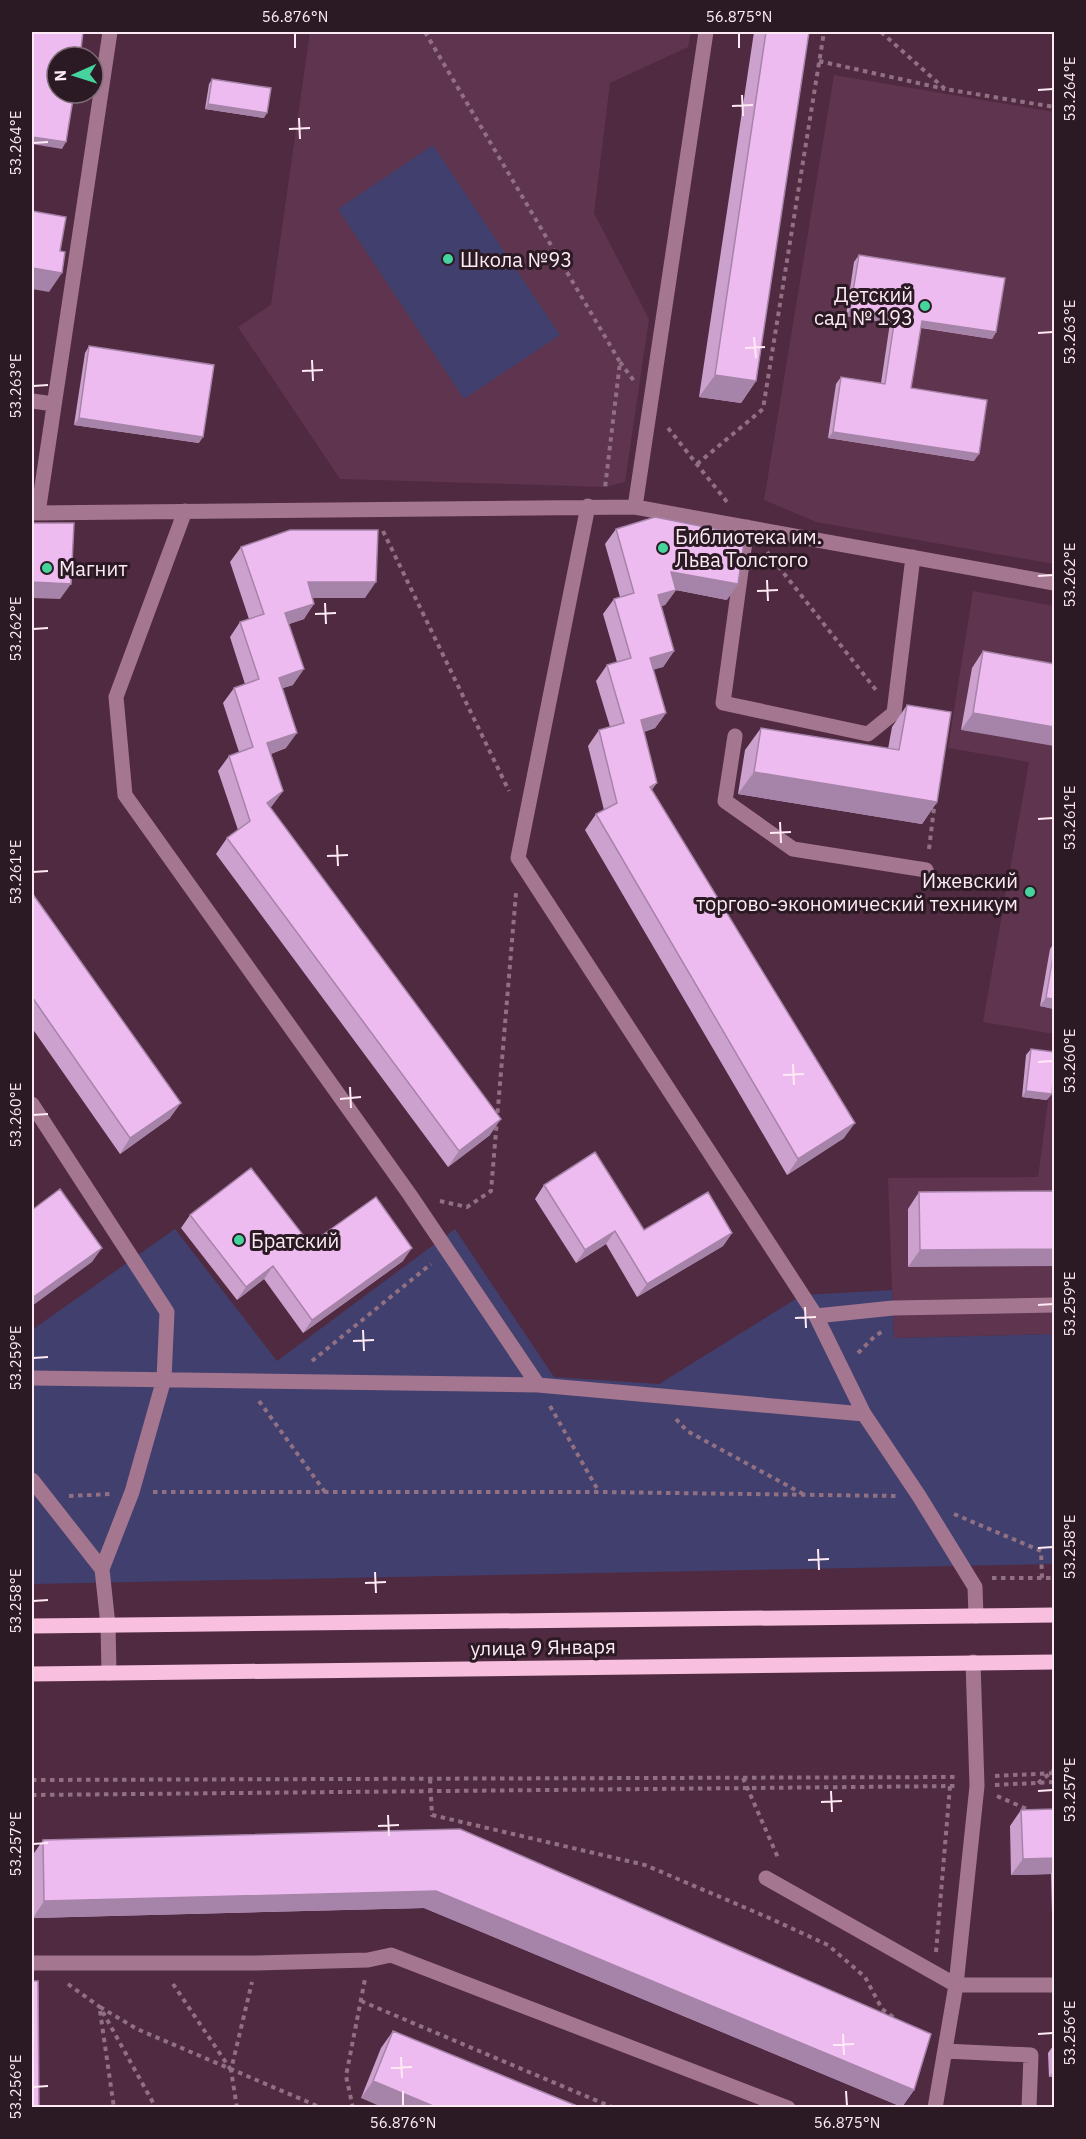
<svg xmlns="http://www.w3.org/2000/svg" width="1086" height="2139" font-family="'IBM Plex Sans',sans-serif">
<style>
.built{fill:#5f344e}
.green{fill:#413f6d}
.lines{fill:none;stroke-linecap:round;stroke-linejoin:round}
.path{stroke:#907082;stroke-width:4;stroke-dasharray:4.5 4.5;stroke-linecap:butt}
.minor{stroke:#a47690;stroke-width:15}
.major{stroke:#f8bfdf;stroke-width:15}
.wall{fill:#cca1ce}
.shaded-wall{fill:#a683a8}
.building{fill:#edbbf0;stroke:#a683a8;stroke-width:1.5}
.ticks{fill:none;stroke:#feeaf4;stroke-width:2}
.poi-dot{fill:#46d49e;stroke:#2b1a24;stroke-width:2}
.labels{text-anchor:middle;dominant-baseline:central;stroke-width:6;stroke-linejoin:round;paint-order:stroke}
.poi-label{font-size:20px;fill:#feeaf4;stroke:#2b1a24;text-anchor:start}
.street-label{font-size:20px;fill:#feeaf4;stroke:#2b1a24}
.neatline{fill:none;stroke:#feeaf4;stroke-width:2}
.ticks-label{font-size:15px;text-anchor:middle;fill:#feeaf4}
</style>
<rect width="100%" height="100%" fill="#502a41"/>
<!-- built -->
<path class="built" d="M310,32h381l-3,15 -78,36 -16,130 55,106 -24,163 -19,5 -266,-8 -102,-152 33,-22z
M834,75l220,37v452l-238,-42 -52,-22z
M973,591l81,15v428l-71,-12 46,-260 -81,-14z
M1054,1056v278l-160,4 -6,-160 150,-1z"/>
<!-- green -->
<path class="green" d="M433,145l127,190 -96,64 -126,-190z
M175,1229l102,132 178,-132 99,148 105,7 143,-89 90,-5 2,48 160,-4v230l-1022,20v-254z"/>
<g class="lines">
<!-- path -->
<path class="path" d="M425,32l195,330 -15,126
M881,32l64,57 109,18
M819,61l126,28
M620,362l14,19
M668,428l59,74
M697,464l66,-55 61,-377
M383,531l126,260
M767,552l109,138
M929,849l6,-49
M440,1201l27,6 24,-16 25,-298
M858,1353l17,-17 8,-5
M312,1361l119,-97
M259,1401l66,91
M550,1406l49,86
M676,1419l11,12 116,63
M153,1492h446l297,4
M69,1496l41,-2
M954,1514l87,37 1,27
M992,1578h62
M995,1776l59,-3
M743,1778l36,82
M430,1779l2,36 213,50 122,52 61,28 37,32 17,32 15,11
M32,1780l926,-3
M1038,1783l16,-13
M995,1785l59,-3
M32,1795l926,-9
M997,1796l32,14
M936,1952l14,-166
M68,1984l32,23 56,101
M173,1984l58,86
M361,2001l253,107
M100,2007l37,22 185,79
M100,2011l14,97
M237,2108l-6,-38 21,-88
M353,2108l-7,-32 19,-97"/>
<!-- minor -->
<path class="minor" d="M32,401l22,3
M588,506l-70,352 298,458 48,98 55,82 56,91 1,29
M635,507l71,-475
M185,511l-69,186 9,98 285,400 128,190
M32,513l603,-6 419,76
M38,513l72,-481
M747,527l-24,176 145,31 26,-21 19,-156
M735,736l-10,65 68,48 133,21
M32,1104l135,208 -3,67 -32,113 -30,77 6,56 1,48
M816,1316l77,-8 161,-3
M32,1378l506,7 326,29
M32,1480l70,89
M766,1878l190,107h98
M32,1963h224l112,-3 23,-5 397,153
M945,2051l86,4 -2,53
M935,2108l21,-123 21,-199 -4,-124"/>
<!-- major -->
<path class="major" d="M32,1626l1022,-11
M32,1674l1022,-12"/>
</g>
<!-- wall -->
<path class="wall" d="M754,32h55l-53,349 -15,22 -42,-6z
M212,79l52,39 -59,-9 4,-25z
M859,255l137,77 -4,7 -71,-11 -10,60 63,73 -146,-23 8,-54 5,-7 40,6 9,-60 -44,-7 8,-54z
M89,346l110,97 -125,-18 11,-72z
M616,529l111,71 -51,-10 -11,15 -4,1 13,45 -11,16 -10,2 13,44 -11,15 -11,4 8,58 192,348 -57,37 -202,-345 11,-16 8,-4 -16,-64 11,-16 11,-3 -14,-46 11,-16 10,-3 -14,-48 11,-15 6,-2 -15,-53z
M241,547l124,51h-52l-9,21 -15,5 4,61 -11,3 4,60 -15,6 12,37 -13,17 220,327 -42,32 -232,-313 11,-16 11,-8 -20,-59 11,-15 10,-4 -16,-49 11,-15 11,-4 -15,-47 10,-15 9,-3 -19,-57z
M983,651l71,13 -93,66 11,-62z
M907,705l30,97 -15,22 -184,-30 7,-44 16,-22 127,21 4,-22z
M32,893l138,225 -50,36 -88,-126z
M1054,943v66l-14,-3 10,-57z
M1031,1049l16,51 -25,-3 4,-42z
M544,1185l100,45 88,3 -9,13 -86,51 -31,-53 -30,19 -41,-64z
M1054,1191l-146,76v-58l11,-17z
M190,1215l120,29 93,17 -100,72 -39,-54 -27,21 -56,-72z
M1054,1809v146h-1l-2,-81 -40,1 -1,-49 11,-16z
M460,1829l454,261 -12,17 -478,-199 -391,10 -1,-62 11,-16z
M393,2031l189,77 -221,-10 20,-50z
M1053,2046h1v31h-5l-1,-24z"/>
<!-- shaded-wall -->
<path class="shaded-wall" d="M208,104l59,9 -3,5 -59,-9z
M32,137l34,5 -4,7 -30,-5z
M32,268l30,5 -13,19 -17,-3z
M850,310l45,7 -5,6 -44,-7z
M922,321l74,11 -4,7 -75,-12z
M715,375l41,6 -15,22 -42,-6z
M79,418l124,19 -4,6 -125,-18z
M833,432l146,22 -5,7 -146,-23z
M671,572l67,12 -11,16 -51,-10 -11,15 -18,5z
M32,582l39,2 -11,15 -28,-1z
M308,582h68l-11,16h-68z
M314,604l-10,15 -30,10 11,-16z
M674,651l-11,16 -24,7 11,-16z
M304,669l-11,16 -25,8 11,-15z
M666,713l-11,15 -25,8 11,-16z
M973,713l81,14v19l-93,-16z
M297,733l-11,15 -30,11 11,-16z
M754,772l183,30 -15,22 -184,-30z
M657,783l-11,15 4,-11z
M283,791l-11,15 -16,12 11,-15z
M1046,998l8,1v10l-14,-3z
M1026,1091l26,3 -5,6 -25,-3z
M181,1103l-11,15 -50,36 10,-16z
M501,1119l-11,16 -42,32 11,-16z
M855,1123l-11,15 -57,37 11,-16z
M615,1231l-9,13 -30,19 9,-13z
M732,1233l-9,13 -86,51 10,-13z
M102,1248l-10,14 -60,44v-8z
M412,1248l-9,13 -100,72 9,-13z
M1054,1249v17l-146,1 12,-17z
M273,1266l-9,13 -27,21 9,-13z
M1054,1858v11l-3,5 -40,1 12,-16z
M436,1891l478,199 -12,17 -478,-199 -391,10 11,-17z
M1054,2070v7h-5z
M373,2081l65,27h-54l-23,-10z"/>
<!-- building -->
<path class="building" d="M32,32h51l-3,25h-23v36h17l-8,49 -34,-5z
M766,32h43l-53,349 -41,-6z
M212,79l59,9 -4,25 -59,-9z
M32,211l34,6 -6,34 5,1 -3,21 -30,-5z
M859,255l146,23 -9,54 -74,-11 -11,67 76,12 -8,54 -146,-22 8,-55 44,7 10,-67 -45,-7z
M89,346l125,19 -11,72 -124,-19z
M655,517l90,18 -7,49 -67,-12 5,18 -18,5 16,56 -24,7 16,55 -25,7 16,63 -7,4 205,336 -57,36 -202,-345 21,-11 -18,-73 25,-7 -17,-58 24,-7 -17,-59 20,-6 -18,-64z
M32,523h42l-3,61 -39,-2z
M290,530h88l-2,52h-68l6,22 -29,9 19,56 -25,9 18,55 -30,10 16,48 -16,12 234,316 -42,32 -232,-313 23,-17 -21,-65 24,-9 -19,-59 25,-9 -19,-57 24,-8 -23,-67z
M983,651l71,13v63l-81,-14z
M907,705l44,7 -14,90 -183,-30 7,-44 138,22z
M32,893l149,210 -51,35 -98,-141z
M1054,950v49l-8,-1z
M1031,1049l23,3v14l-2,28 -26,-3z
M595,1152l49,78 64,-38 24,41 -85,51 -32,-53 -30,19 -41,-65z
M251,1168l59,76 66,-47 36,51 -100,72 -39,-54 -27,21 -56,-72z
M60,1189l42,59 -70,50v-88z
M1054,1191v58l-134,1 -1,-58z
M1054,1809v49l-31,1 -2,-49z
M460,1829l471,205 -17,56 -478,-199 -392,10 -1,-61z
M32,1981h6l1,127h-7z
M393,2031l189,77h-144l-65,-27z
M1053,2046h1v23z"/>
<!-- ticks -->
<path class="ticks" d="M295,33v15M739,33v15M1038,90l15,-1M742,95l1,21M732,106l21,-1M299,118l1,21M289,129l21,-1M33,143l15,-1M1038,333l15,-1M754,337l2,21M745,348l20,-1M312,360l1,21M302,371l21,-1M33,386l15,-1M1038,576l15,-1M767,580l1,21M757,591l21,-1M325,603l1,21M315,614l21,-1M33,629l15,-1M1038,819l15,-1M780,822l1,21M770,833l21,-1M337,845l1,21M327,856l21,-1M33,872l15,-1M1038,1062l15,-1M793,1064l1,21M783,1075l21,-1M350,1087l1,21M340,1099l21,-2M33,1115l15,-1M1038,1305l15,-1M805,1307l1,21M795,1318l21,-1M363,1330l1,21M353,1341l21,-1M33,1358l15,-1M1038,1548l15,-1M818,1549l1,21M808,1560l21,-1M375,1572l1,21M365,1583l21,-1M33,1601l15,-1M831,1791l1,21M1038,1791l15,-1M821,1802l21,-1M388,1815l1,21M378,1826l21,-1M33,1844l15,-1M843,2034l1,21M1038,2034l15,-1M833,2045l21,-1M401,2057l1,21M391,2068l21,-1M33,2087l15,-1M403,2091v15M846,2091l1,15"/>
<!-- markers -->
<g class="poi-dot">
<circle cx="448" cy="259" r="6"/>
<circle cx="925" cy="306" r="6"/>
<circle cx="663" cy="548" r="6"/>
<circle cx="47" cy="568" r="6"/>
<circle cx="1030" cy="892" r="6"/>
<circle cx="239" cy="1240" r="6"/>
</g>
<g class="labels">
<!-- poi labels -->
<g class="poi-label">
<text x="460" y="259">Школа №93</text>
<text x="913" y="294" text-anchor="end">Детский<tspan x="913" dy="23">сад № 193</tspan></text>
<text x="675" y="536">Библиотека им.<tspan x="675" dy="23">Льва Толстого</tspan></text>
<text x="59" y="568">Магнит</text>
<text x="1018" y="880" text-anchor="end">Ижевский<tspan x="1018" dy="23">торгово-экономический техникум</tspan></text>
<text x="251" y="1240">Братский</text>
</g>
<!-- street labels -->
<g class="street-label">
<text transform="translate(543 1647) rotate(-1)">улица 9 Января</text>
</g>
</g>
<!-- border -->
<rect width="1086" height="2139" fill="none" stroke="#2b1a24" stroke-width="66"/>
<!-- north arrow -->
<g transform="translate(75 75) rotate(267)"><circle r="28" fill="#2b1a24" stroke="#7f6d77" stroke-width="1.5"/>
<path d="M0-4.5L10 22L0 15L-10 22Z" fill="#46d49e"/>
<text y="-9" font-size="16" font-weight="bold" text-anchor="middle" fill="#feeaf4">N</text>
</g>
<rect x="33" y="33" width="1020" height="2073" class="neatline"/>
<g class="ticks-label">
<text x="295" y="22">56.876°N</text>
<text x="739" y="22">56.875°N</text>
<text transform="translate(1070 89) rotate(-90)" y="5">53.264°E</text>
<text transform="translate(16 143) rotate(-90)" y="5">53.264°E</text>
<text transform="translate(1070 332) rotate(-90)" y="5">53.263°E</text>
<text transform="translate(16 386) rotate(-90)" y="5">53.263°E</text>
<text transform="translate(1070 575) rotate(-90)" y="5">53.262°E</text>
<text transform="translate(16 629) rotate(-90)" y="5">53.262°E</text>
<text transform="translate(1070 818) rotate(-90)" y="5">53.261°E</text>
<text transform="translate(16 872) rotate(-90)" y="5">53.261°E</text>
<text transform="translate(1070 1061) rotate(-90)" y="5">53.260°E</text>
<text transform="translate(16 1115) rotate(-90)" y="5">53.260°E</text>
<text transform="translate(1070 1304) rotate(-90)" y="5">53.259°E</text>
<text transform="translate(16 1358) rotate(-90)" y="5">53.259°E</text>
<text transform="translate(1070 1547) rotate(-90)" y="5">53.258°E</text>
<text transform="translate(16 1601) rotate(-90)" y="5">53.258°E</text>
<text transform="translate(1070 1790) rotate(-90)" y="5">53.257°E</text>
<text transform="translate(16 1844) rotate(-90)" y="5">53.257°E</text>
<text transform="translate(1070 2033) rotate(-90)" y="5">53.256°E</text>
<text transform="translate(16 2087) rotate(-90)" y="5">53.256°E</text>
<text x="403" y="2128">56.876°N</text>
<text x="847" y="2128">56.875°N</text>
</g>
</svg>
